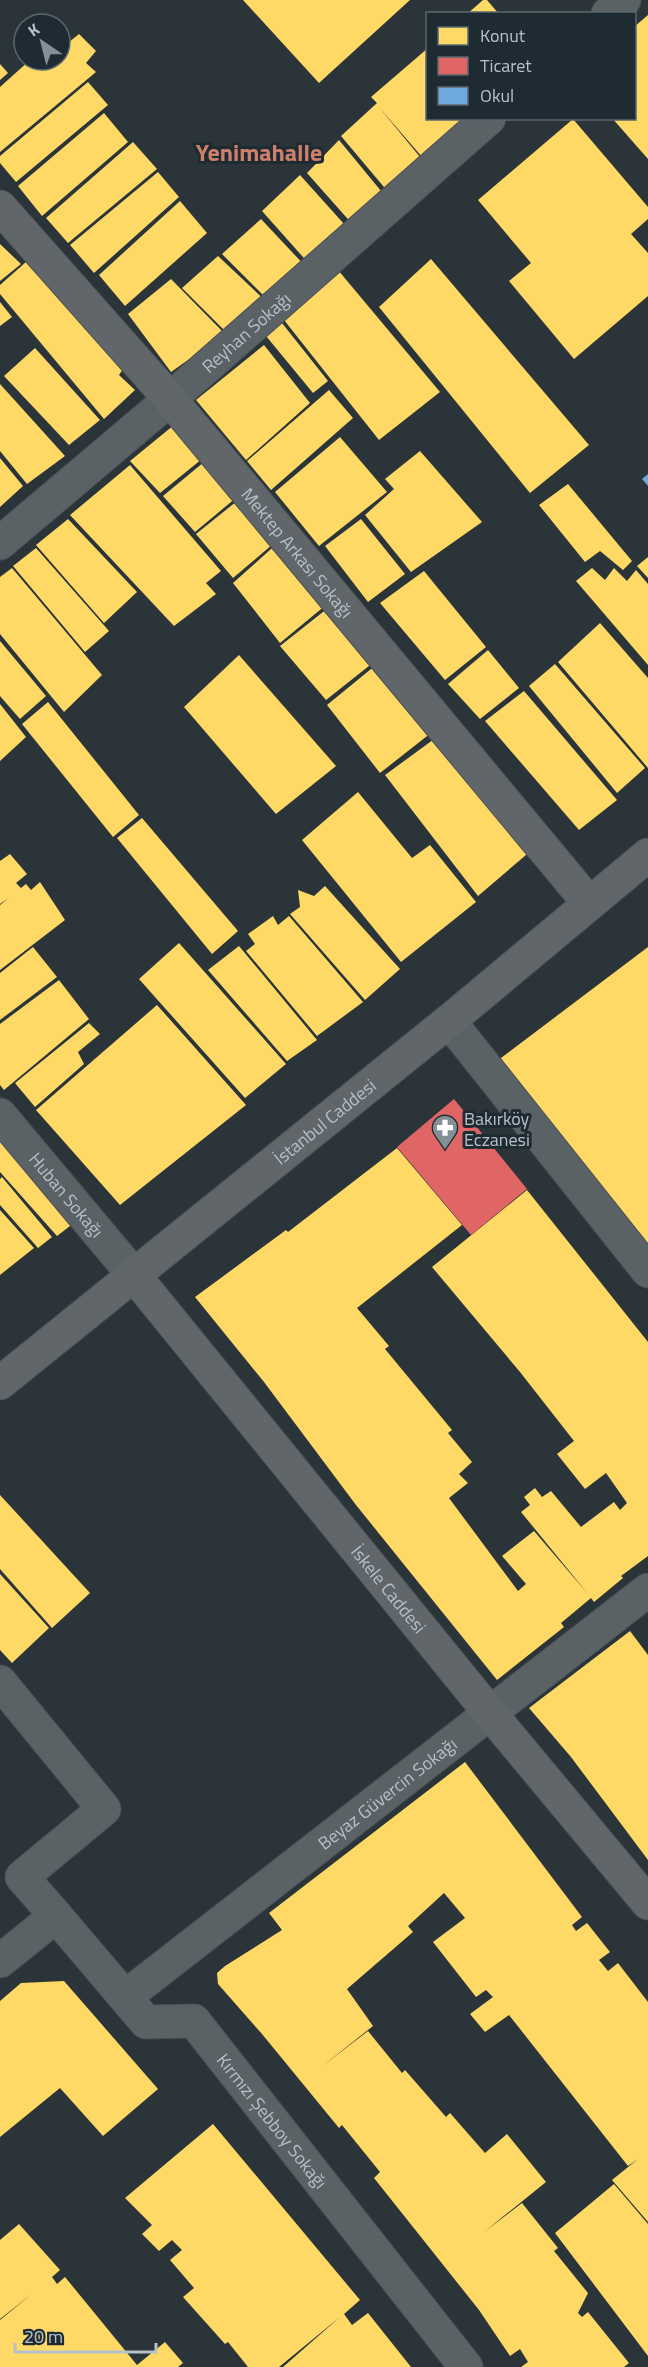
<svg xmlns="http://www.w3.org/2000/svg" width="648" height="2367" font-family="'Titillium Web',sans-serif">
<style>
.homes{fill:#ffd966}
.shops{fill:#e06666}
.schools{fill:#6fa8dc}
.lines{fill:none;stroke-linecap:round;stroke-linejoin:round}
.street-casing{stroke:#494f53;stroke-width:35}
.secondary-casing{stroke:#494f53;stroke-width:35}
.street{stroke:#5b6266;stroke-width:33}
.secondary{stroke:#60666a;stroke-width:33}
.labels{text-anchor:middle;dominant-baseline:central;stroke-width:6;stroke-linejoin:round;paint-order:stroke}
.street-label{font-size:18px;fill:#b6c1c8;stroke:#1f2b32}
.poi-label{font-size:18px;fill:#b6c1c8;stroke:#1f2b32;text-anchor:start}
.district-label{font-size:24px;font-weight:bold;fill:#ce806b;stroke:#1f2b32}
</style>
<rect width="100%" height="100%" fill="#2b3438"/>
<!-- homes -->
<path class="homes" d="M243,0h167l-91,83z
M483,0h4l12,14h-32z
M648,15v144l-36,-41h22v-91z
M79,34l17,17 -10,12 10,9 -96,80v-65l30,-27h30v-18l3,5z
M428,48v70h38l-44,39 -44,-51 47,57 -36,30 -48,-57 36,-33 -6,-6z
M0,64l8,9 -8,7z
M88,82l20,23 -92,77 -16,-19v-7z
M104,113l24,29 -86,74 -24,-30z
M573,119l75,88v12l-17,15 17,19v43l-74,63 -65,-78 22,-18 -53,-63z
M339,140l47,57 -32,29 -47,-53z
M133,142l24,27 -89,74 -22,-25z
M158,172l21,25 -85,76 -24,-28z
M300,175l53,59 -42,32 -49,-55z
M180,201l27,32 -82,73 -26,-31z
M261,219l46,49 -37,34 -48,-48z
M0,244l21,20 -21,17z
M218,256l52,49 -40,31 -48,-48z
M431,259l158,186 -59,48 -151,-186z
M26,262l97,107 -4,6 16,15 -31,29 -104,-125v-9z
M338,270l102,122 -61,48 -95,-120z
M171,279l54,55 -54,38 -43,-58z
M0,302l12,15 -12,9z
M282,323l46,58 -15,12 -47,-57z
M264,345l46,58 -64,57 -50,-60z
M35,348l65,72 -31,25 -65,-69z
M0,384l65,72 -38,28 -27,-33z
M329,390l24,28 -82,72 -24,-29z
M174,425l28,34 -42,34 -30,-32z
M340,437l47,55 -68,54 -44,-54z
M420,451l62,71 -71,50 -46,-57 29,-26 -9,-10z
M0,458l23,28 -23,21z
M204,462l33,35 -42,35 -32,-36z
M130,465l91,106 -15,12 10,11 -42,32 -104,-111z
M568,484l64,77 -9,9 -23,-19 -15,11 -46,-57z
M237,501l36,43 -40,34 -37,-44z
M68,519l69,73 -33,31 -68,-78z
M361,519l44,55 -37,28 -43,-56z
M281,540l51,60 -52,43 -47,-60z
M36,548l73,83 -24,21 -72,-86z
M648,557v21l-11,-12z
M12,568l90,107 -38,37 -64,-78v-57z
M592,568l13,12 9,-12 13,13 9,-11 12,14v81l-72,-84z
M424,571l62,76 -41,33 -65,-77z
M333,604l46,54 -53,42 -46,-54z
M600,623l48,55v90l-90,-106z
M0,641l46,55 -26,23 -20,-23z
M488,650l31,38 -39,31 -32,-35z
M239,655l97,111 -60,48 -92,-107z
M382,660l54,69 -56,44 -53,-68z
M555,664l90,104 -28,25 -88,-107z
M524,691l93,109 -38,30 -94,-109z
M48,702l91,113 -26,22 -91,-113z
M0,704l26,33 -26,24z
M441,734l92,115 -55,47 -93,-121z
M358,792l54,66 18,-13 46,57 -75,60 -99,-122z
M142,818l96,113 -26,23 -95,-116z
M10,854l17,20 -11,9 5,5 5,-4 5,6 9,-8 25,38 -65,50v-65l9,-7 -9,6v-43z
M325,886l75,83 -35,31 -75,-86 10,-7 -2,-17 16,6z
M273,916l5,9 11,-9 74,86 -46,34 -71,-85 9,-7 -7,-10z
M179,943l107,121 -41,34 -106,-119z
M239,946l78,94 -30,21 -79,-91z
M33,947l24,30 -57,43v-47z
M648,947v305l-151,-191z
M59,980l30,39 -85,71 -4,-5v-61z
M157,1005l89,100 -126,100 -84,-95z
M89,1023l11,11 -22,18 6,12 -49,43 -20,-24z
M0,1133l83,83 -26,20 -57,-64z
M397,1148l65,77 -105,83 32,38 -4,3 67,81 -4,3 24,29 -13,12 9,9 -19,15 69,93 8,-7 -24,-28 32,-25 54,63 -67,-82 9,-7 -6,-8 11,-9 7,9 9,-6 30,36 33,-25 6,8 7,-7 -21,-30 -21,16 -28,-35 17,-13 -54,-69 -88,-105 95,-77 121,152v214l-27,20 2,2 -29,24 -3,-4 -30,25 3,4 -67,53 -141,-175 -92,-123 -69,-85 91,-67 2,2z
M2,1177l50,60 -14,11 -38,-43v-26z
M0,1210l34,38 -34,27z
M0,1495l90,98 -38,35 -52,-59z
M0,1574l49,54 -37,35 -12,-13z
M630,1631l18,24v205l-77,-103 -42,-49z
M465,1762l117,155 -10,8 4,6 11,-8 23,29 -11,8 9,11 10,-8 30,39v220l-36,-42 26,-21 -10,7 -119,-151 -24,17 -15,-18 23,-17 -7,-7 -10,7 -43,-55 32,-24 -21,-25 -36,33 5,6 -66,57 26,37 -53,42 48,-37 34,42 3,-3 41,47 4,-4 35,40 22,-19 39,48 -62,50 38,-29 36,45 -4,3 34,42 -10,20 4,4 6,-5 41,51 -5,4h-103l7,-5 -8,-13 -10,7 -31,-46 -105,-132 6,-6 -38,-47 -3,3 -77,-94 -44,-50 -1,-11 8,-7 57,-36 -13,-17z
M64,1981l94,108 -55,47 -43,-48 -60,49v-136l21,-18z
M213,2124l147,176 -16,14 8,11 16,-12 43,54h-128l57,-50 -61,50h-31l-20,-25 -3,2 -42,-47 11,-9 -24,-28 12,-10 -10,-10 -13,11 -17,-17 10,-9 -27,-27z
M614,2184l34,40v132l-93,-123z
M19,2224l41,46 -8,7 5,7 8,-7 72,88 28,-23 18,21 -5,4h-178v-47l33,-27 -33,26v-79z"/>
<!-- shops -->
<path class="shops" d="M454,1099l73,90 -56,46 -74,-88z"/>
<!-- schools -->
<path class="schools" d="M648,474v12l-6,-7z"/>
<g class="lines">
<defs>
<g id="street">
<path d="M608,14l16,-14"/>
<path id="s1" d="M0,543l170,-144 319,-281"/>
<path d="M449,1021l199,250"/>
<path id="s2" d="M0,1115l133,159"/>
<path d="M0,1682l104,127 -82,68 34,39 -56,45"/>
<path id="s3" d="M56,1916l90,106 48,-1 272,346"/>
<path id="s4" d="M125,1997l523,-407"/>
</g>
<g id="secondary">
<path id="s5" d="M0,207l170,192 419,504"/>
<path id="s6" d="M133,1274l356,438 159,191"/>
<path id="s7" d="M0,1383l449,-362 199,-166"/>
</g>
</defs>
<!-- street casing -->
<use href="#street" class="street-casing"/>
<!-- secondary casing -->
<use href="#secondary" class="secondary-casing"/>
<!-- street -->
<use href="#street" class="street"/>
<!-- secondary -->
<use href="#secondary" class="secondary"/>
</g>
<!-- icons -->
<defs>
<symbol id="pharmacy-pin" viewBox="-11 -11 22 30"><path d="M0 17L-7.5 6A9.5 9.5 0 1 1 7.5 6Z" fill="#859096" stroke="#1f2b32"/><path d="M-2-6h4v4h4v4h-4v4h-4v-4h-4v-4h4Z" fill="#fff"/></symbol>
</defs>
<g fill-rule="evenodd">
<use href="#pharmacy-pin" x="430" y="1113" width="30" height="40"/>
</g>
<g class="labels">
<!-- street labels -->
<g class="street-label">
<text stroke="none"><textPath href="#s1" startOffset="324">Reyhan Sokağı</textPath></text>
<text stroke="none"><textPath href="#s5" startOffset="456">Mektep Arkası Sokağı</textPath></text>
<text stroke="none"><textPath href="#s7" startOffset="417">İstanbul Caddesi</textPath></text>
<text stroke="none"><textPath href="#s2" startOffset="104">Huban Sokağı</textPath></text>
<text stroke="none"><textPath href="#s6" startOffset="406">İskele Caddesi</textPath></text>
<text stroke="none"><textPath href="#s4" startOffset="332">Beyaz Güvercin Sokağı</textPath></text>
<text stroke="none"><textPath href="#s3" startOffset="314">Kırmızı Şebboy Sokağı</textPath></text>
</g>
<!-- poi labels -->
<g class="poi-label">
<text x="464" y="1118">Bakırköy<tspan x="464" dy="21">Eczanesi</tspan></text>
</g>
<!-- district labels -->
<g class="district-label">
<text x="259" y="152">Yenimahalle</text>
</g>
</g>
<!-- legend -->
<rect x="426" y="12" width="210" height="108" fill="#1f2b32" stroke="#5b676e" stroke-width="1.5"/>
<rect x="438" y="27" width="30" height="18" fill="#ffd966" stroke="#5b676e" stroke-width="1.5"/>
<text x="480" y="42" font-size="18" fill="#b6c1c8">Konut</text>
<rect x="438" y="57" width="30" height="18" fill="#e06666" stroke="#5b676e" stroke-width="1.5"/>
<text x="480" y="72" font-size="18" fill="#b6c1c8">Ticaret</text>
<rect x="438" y="87" width="30" height="18" fill="#6fa8dc" stroke="#5b676e" stroke-width="1.5"/>
<text x="480" y="102" font-size="18" fill="#b6c1c8">Okul</text>
<!-- north arrow -->
<g transform="translate(42 42) rotate(325)"><circle r="28" fill="#1f2b32" stroke="#5b676e" stroke-width="1.5"/>
<path d="M0-4.5L10 22L0 15L-10 22Z" fill="#859096"/>
<text y="-9" font-size="16" font-weight="bold" text-anchor="middle" fill="#b6c1c8">K</text>
</g>
<!-- scale -->
<path d="M15 2343v9h141v-9" fill="none" stroke="#b6c1c8" stroke-width="3"/>
<text x="24" y="2343" font-size="18" fill="#b6c1c8" stroke="#1f2b32" stroke-width="4.5" paint-order="stroke">20 m</text>
</svg>
